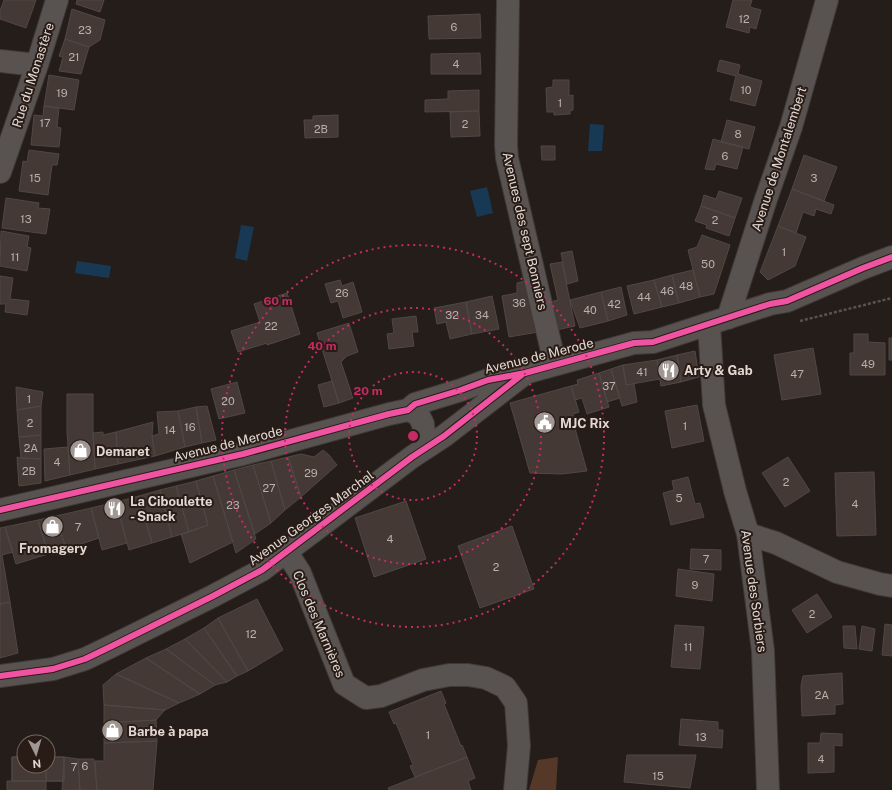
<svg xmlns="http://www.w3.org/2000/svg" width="892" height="790" font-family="'Public Sans',sans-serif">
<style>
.green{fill:#553828}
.water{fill:#183953}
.building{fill:#443934;stroke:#4f4845}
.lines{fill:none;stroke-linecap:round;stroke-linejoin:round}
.minor-casing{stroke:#403a37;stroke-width:24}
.path{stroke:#595350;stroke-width:2.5;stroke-dasharray:3 2;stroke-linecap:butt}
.minor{stroke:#585350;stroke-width:22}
.cycleway-casing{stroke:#291c16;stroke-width:8}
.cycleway{stroke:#f153a3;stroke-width:6}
.ring{fill:none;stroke:#c52b67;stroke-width:2;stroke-dasharray:2 4}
.labels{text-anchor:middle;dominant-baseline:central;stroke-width:4;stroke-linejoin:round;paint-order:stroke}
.number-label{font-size:11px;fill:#bab0ac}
.street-label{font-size:13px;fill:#e2d8d4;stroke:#291c16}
.poi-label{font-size:13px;font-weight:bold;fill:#e2d8d4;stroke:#291c16;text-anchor:start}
.centre{fill:#c52b67;stroke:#291c16;stroke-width:2}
.ring-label{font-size:12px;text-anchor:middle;font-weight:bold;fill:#c52b67;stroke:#291c16;stroke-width:4;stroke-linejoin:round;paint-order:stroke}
</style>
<rect width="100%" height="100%" fill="#251d1a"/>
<!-- green -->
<path class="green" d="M558,757l-2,33h-27l9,-30z"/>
<!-- water -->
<path class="water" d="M590,124l14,1 -2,26h-14z
M487,187l6,26 -16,4 -7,-26z
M241,225l13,2 -7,34 -12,-3z
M77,261l34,5 -2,12 -34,-5z"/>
<!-- building -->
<path class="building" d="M4,0h32l-10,28 -26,-9v-8z
M77,0h27l-4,12 -24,-8z
M733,0h19l-2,7 11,3 -5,19 -6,-2 -1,6 -23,-6z
M72,9l33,11 -5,20 -11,7 -24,-8z
M480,14l1,24 -52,1 -1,-23z
M65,39l24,8 -8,27 -22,-3 4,-14 -4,-1z
M480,53l1,21h-50v-20z
M720,60l20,5 -2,9 24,7 -7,25 -25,-6 6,-24 -19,-5z
M49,75l30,5 -5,30 -30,-4z
M553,80h16v16l4,-1v15l-3,1v3l-16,1v-3h-7l-1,-24 7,-1z
M479,90v21l-54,1v-12l23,-1v-8z
M44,106l15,2 -2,19 4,1 -2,19 -28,-2 3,-30 9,1z
M479,111l1,25 -29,1 -1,-25z
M338,115v22l-33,1 -1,-18h9v-4z
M727,120l28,7 -6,22 -28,-7z
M713,139l30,8 -6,22 -21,-5 -2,6 -9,-1z
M541,146h14v14h-13z
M29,150l30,4 -2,11h-5l-4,30 -29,-4 4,-30 4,1z
M804,155l33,12 -13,34 -32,-12z
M792,189l42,16 -3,9 -15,-5 -2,7 -11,-4 -7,21 -18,-7z
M719,191l23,7 -7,20 -34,-12 3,-11 12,4z
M6,198l33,5 -1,5 12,1 -4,25 -44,-6z
M701,206l34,12 -6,18 -23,-8 1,-3 -12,-4z
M778,226l28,11 -11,29 -27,14 -8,-8z
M1,231l28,5 -2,11 4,1 -4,23 -27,-5z
M702,235l28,10 -16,49 -14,3 -12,-47 9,-3z
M572,251l6,30 -11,3 -6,-31z
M562,262l13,64 -19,4 -6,-28 8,-2 -8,-36z
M693,270l7,27 -21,6 -7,-28z
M672,275l7,28 -17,4 -8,-27z
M0,276l13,2 -3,21 19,2 -2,14 -22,-3 1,-8h-6z
M340,280l2,6 11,-4 9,30 -19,6 -5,-17 -7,2 -6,-19z
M529,280l9,52 -29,5 -7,-41 15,-3v-10z
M654,280l8,27 -28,7 -7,-28z
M621,287l6,28 -19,6 -7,-29z
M601,292l7,29 -28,7 -10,-28z
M287,293l13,41 -33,11v-2l-29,9 -7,-21 29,-9 -6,-18z
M492,296l7,33 -27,5 -6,-32z
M466,302l6,32 -22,5 -4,-17 -9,2 -3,-16z
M416,316l2,16h-6l2,14 -25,3 -2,-15 7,-1 -2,-14z
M349,323l9,29 -11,4 -6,6 12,36 -14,5 -22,-70z
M854,334h14v8l17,1v32h-35v-22h4z
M889,338h3v22h-3z
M813,348l8,46 -39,6 -8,-45z
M695,351l4,26 -18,5 -4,-27z
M677,355l4,27 -20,4 -4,-26z
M657,360l3,19 -34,6 -3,-20z
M623,365l3,20 8,-1 3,18 -15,4 -11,-37z
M611,369l9,29 -13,4 -8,-29z
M599,373l10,34 -22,7 -5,-16 -7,2 -4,-14 7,-2 -1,-4z
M332,381l7,22 -15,4 -6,-22z
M237,382l8,31 -26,6 -8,-30z
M571,386l8,26 -6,2 3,18 11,39 -25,3 -32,-1 -20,-70z
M16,387l27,5 -2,14 -24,4z
M67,394h26v39l2,36 -25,6 -3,-43z
M697,405l7,36 -32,7 -7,-37z
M41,406v29l-22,2 -2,-27z
M207,406l9,34 -14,3 -6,-36z
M196,407l6,36 -17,4 -7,-36z
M178,411l7,36 -30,9 -3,-20 7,-2 -2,-22z
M153,422l-1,14 3,20 -37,8 -2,-32z
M103,432v3l13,-3 2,32 -23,5 -2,-36z
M41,435v24l-20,-1 -2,-21z
M68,447l2,28 -25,6 -1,-32z
M323,450l6,5 8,10 -36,32 -13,-40 13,-3 13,3z
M17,457l4,1 20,1v24l-22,3z
M288,457l13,40 -16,13 -14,-49z
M788,457l22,34 -25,16 -23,-34z
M271,461l14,49 -14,13 -18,-58z
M253,465l18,58 -16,11 -21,-64z
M234,470l22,69 -20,14 -23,-77z
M874,472l2,63 -39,1 -2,-63z
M213,476l20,66 -43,21 -9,-29 27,-9 -12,-44z
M688,477l7,27 5,-1 4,14 -33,8 -8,-32 11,-3 -2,-9z
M196,481l12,44 -19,7 -13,-46z
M176,486l13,46 -17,5 -12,-47z
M160,490l12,47 -20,6 -13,-47z
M139,496l13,47 -23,7 -13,-48z
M406,501l20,58 -52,18 -19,-59z
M116,502l11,41 -25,7 -11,-42z
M91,508l8,30 -33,11 -10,-33z
M56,516l10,33 -18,5 -10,-34z
M38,520l10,34 -32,10 -11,-37z
M512,526l22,63 -54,19 -22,-62z
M5,527l8,25 -11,3 8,47 -10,2v-76z
M691,549l30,1v20l-31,-1z
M678,569l36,5 -2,27 -36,-5z
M817,594l15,23 -25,16 -15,-23z
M257,599l26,51 -35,21 -30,-53z
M10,602l8,51 -18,5v-54z
M218,618l30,53 -11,5 -33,-48z
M885,624l7,1v31l-10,-1z
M675,625l29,2 -4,42 -29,-2z
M843,626h12l2,23 -13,-1z
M862,626l13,3 -3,22 -13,-2z
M204,628l33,48 -10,6 -42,-43z
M185,639l42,43 -12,3 -49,-36z
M166,649l49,36 -15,9 -54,-36z
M146,658l54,36 -21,9 -63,-29z
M842,673l1,31 -8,1v9l-33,2 -1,-30 2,-10z
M116,674l63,29 -14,7 -61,-5 -1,-20z
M441,691l5,12 -2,1 17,42 1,-1 5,12 -52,20 -5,-11 3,-1 -17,-42 -2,1 -5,-12z
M104,705l61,5 -9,10 -52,3z
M681,719l37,3v8h5l-1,18 -43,-3z
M156,720l1,21 -53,2v-20z
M821,733l21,1v12l-8,-1v27l-26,1v-30h12z
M157,741l-4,49h-56l-2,-29h9v-18z
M627,755h69l-6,33 -66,-6z
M12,757h12v9h24v-9h16v24h-52z
M12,757h12v9h22v15h-34z
M48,757h16v24h-18v-15h2z
M64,757l14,2 2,31h-18z
M467,757l8,21 -7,3 3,9h-82l-1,-2z
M78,759h16l3,31h-17z
M7,781h39v9h-39z"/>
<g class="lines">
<defs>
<path id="minor" d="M508,0l-2,145 1,13 48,206
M0,61l37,4
M0,172l37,-107 20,-65
M728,318l38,-119 25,-72 36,-127
M709,324l5,81 21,86 13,43 15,117 5,139
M408,410l10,4 5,10 2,24
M0,510l243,-56 146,-40 19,-4 7,-6 46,-14 27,-10 37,-7 109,-30 19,-1 117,-38 17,-3 76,-33 29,-11
M748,534l28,9 61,29 43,12 12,2
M286,551l14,22 44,111 22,14 15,-2 42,-16 26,-5h19l18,3 19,9 11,16 3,43 -4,44
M0,676l53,-7 32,-10 27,-13 101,-50 49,-26 150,-113 32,-21 79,-61"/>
</defs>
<!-- minor casing -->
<use href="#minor" class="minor-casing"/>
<!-- path -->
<path class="path" d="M800,321l92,-23"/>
<!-- minor -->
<use href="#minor" class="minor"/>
<defs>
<path id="cycleway" d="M0,510l243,-56 146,-40 19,-4 7,-6 46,-14 27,-10 37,-7 109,-30 19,-1 117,-38 17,-3 76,-33 29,-11
M0,676l53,-7 32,-10 27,-13 101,-50 49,-26 150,-113 32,-21 79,-62"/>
</defs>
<!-- cycleway casing -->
<use href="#cycleway" class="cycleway-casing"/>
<!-- cycleway -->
<use href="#cycleway" class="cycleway"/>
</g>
<!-- distance rings -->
<g class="ring">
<circle cx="413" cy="436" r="64"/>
<circle cx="413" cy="436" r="128"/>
<circle cx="413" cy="436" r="191"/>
</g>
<!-- icons -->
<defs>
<symbol id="restaurant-disc" viewBox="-11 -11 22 22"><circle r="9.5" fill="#a09793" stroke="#291c16"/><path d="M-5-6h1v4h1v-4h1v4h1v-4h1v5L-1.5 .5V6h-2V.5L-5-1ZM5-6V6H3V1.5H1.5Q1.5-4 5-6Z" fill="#fff"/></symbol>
<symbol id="civic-disc" viewBox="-11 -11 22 22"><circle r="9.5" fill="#a09793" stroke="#291c16"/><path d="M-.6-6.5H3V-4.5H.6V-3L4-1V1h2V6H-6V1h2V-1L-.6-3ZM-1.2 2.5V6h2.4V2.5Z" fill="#fff"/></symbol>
<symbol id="shop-disc" viewBox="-11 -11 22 22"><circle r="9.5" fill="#a09793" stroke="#291c16"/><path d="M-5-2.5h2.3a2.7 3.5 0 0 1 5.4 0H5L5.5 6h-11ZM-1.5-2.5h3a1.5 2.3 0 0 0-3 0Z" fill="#fff"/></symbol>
</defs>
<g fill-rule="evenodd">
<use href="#restaurant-disc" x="656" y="358" width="25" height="25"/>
<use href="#civic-disc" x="532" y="410" width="25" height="25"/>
<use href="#shop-disc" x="68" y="438" width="25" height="25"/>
<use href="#restaurant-disc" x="102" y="496" width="25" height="25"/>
<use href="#shop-disc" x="40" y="514" width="25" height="25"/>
<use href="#shop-disc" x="100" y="718" width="25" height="25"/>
</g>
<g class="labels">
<!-- number labels -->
<g class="number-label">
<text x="744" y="19">12</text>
<text x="454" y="27">6</text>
<text x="85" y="30">23</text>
<text x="74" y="57">21</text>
<text x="456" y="64">4</text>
<text x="746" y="90">10</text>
<text x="62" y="93">19</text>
<text x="560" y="103">1</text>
<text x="45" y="123">17</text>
<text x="465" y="124">2</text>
<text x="321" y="129">2B</text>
<text x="738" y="134">8</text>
<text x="725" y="156">6</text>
<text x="35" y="178">15</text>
<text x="814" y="178">3</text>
<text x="26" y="219">13</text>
<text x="715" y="220">2</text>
<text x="784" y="252">1</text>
<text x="15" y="257">11</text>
<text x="708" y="264">50</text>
<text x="686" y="286">48</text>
<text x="667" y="291">46</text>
<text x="342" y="293">26</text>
<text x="644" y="297">44</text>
<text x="519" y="303">36</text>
<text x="614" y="304">42</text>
<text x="590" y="310">40</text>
<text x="452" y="315">32</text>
<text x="482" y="315">34</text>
<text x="271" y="326">22</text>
<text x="868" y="364">49</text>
<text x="642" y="372">41</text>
<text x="797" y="374">47</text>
<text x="609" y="386">37</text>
<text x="29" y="399">1</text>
<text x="228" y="401">20</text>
<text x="30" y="423">2</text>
<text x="685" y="426">1</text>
<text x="190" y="427">16</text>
<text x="170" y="430">14</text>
<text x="31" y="448">2A</text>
<text x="57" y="462">4</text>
<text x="29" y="471">2B</text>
<text x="311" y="473">29</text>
<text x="786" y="482">2</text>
<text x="269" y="488">27</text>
<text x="679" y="498">5</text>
<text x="855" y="504">4</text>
<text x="233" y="505">23</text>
<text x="78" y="527">7</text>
<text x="390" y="539">4</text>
<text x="706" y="559">7</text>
<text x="496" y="567">2</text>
<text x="695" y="585">9</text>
<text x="812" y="614">2</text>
<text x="251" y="634">12</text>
<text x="688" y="647">11</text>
<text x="822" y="695">2A</text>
<text x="428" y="735">1</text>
<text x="701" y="737">13</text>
<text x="821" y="759">4</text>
<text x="85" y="766">6</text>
<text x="74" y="767">7</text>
<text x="658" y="776">15</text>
</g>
<!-- street labels -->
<g class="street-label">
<text transform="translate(33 75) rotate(-72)">Rue du Monastère</text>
<text transform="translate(779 159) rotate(-72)">Avenue de Montalembert</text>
<text transform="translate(525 231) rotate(77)">Avenues des sept Bonniers</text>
<text transform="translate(539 356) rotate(-14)">Avenue de Merode</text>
<text transform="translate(228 444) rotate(-14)">Avenue de Merode</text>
<text transform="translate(311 518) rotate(-36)">Avenue Georges Marchal</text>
<text transform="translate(754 591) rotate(82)">Avenue des Sorbiers</text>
<text transform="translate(319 624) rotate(67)">Clos des Marnières</text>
</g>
<!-- poi labels -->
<g class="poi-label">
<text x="684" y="370">Arty &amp; Gab</text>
<text x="560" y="423">MJC Rix</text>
<text x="96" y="451">Demaret</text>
<text x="130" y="501">La Ciboulette<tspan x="130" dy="15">- Snack</tspan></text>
<text x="53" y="548" text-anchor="middle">Fromagery</text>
<text x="128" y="731">Barbe à papa</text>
</g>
</g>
<circle cx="413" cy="436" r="6" class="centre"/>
<g class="ring-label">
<text x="278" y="305">60 m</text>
<text x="322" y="350">40 m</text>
<text x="368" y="395">20 m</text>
</g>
<!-- north arrow -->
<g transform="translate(36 754) rotate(175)"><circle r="19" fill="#291c16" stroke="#736762"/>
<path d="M0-3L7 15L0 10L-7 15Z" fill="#a09793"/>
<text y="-6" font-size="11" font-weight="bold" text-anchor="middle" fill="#e2d8d4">N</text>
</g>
</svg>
